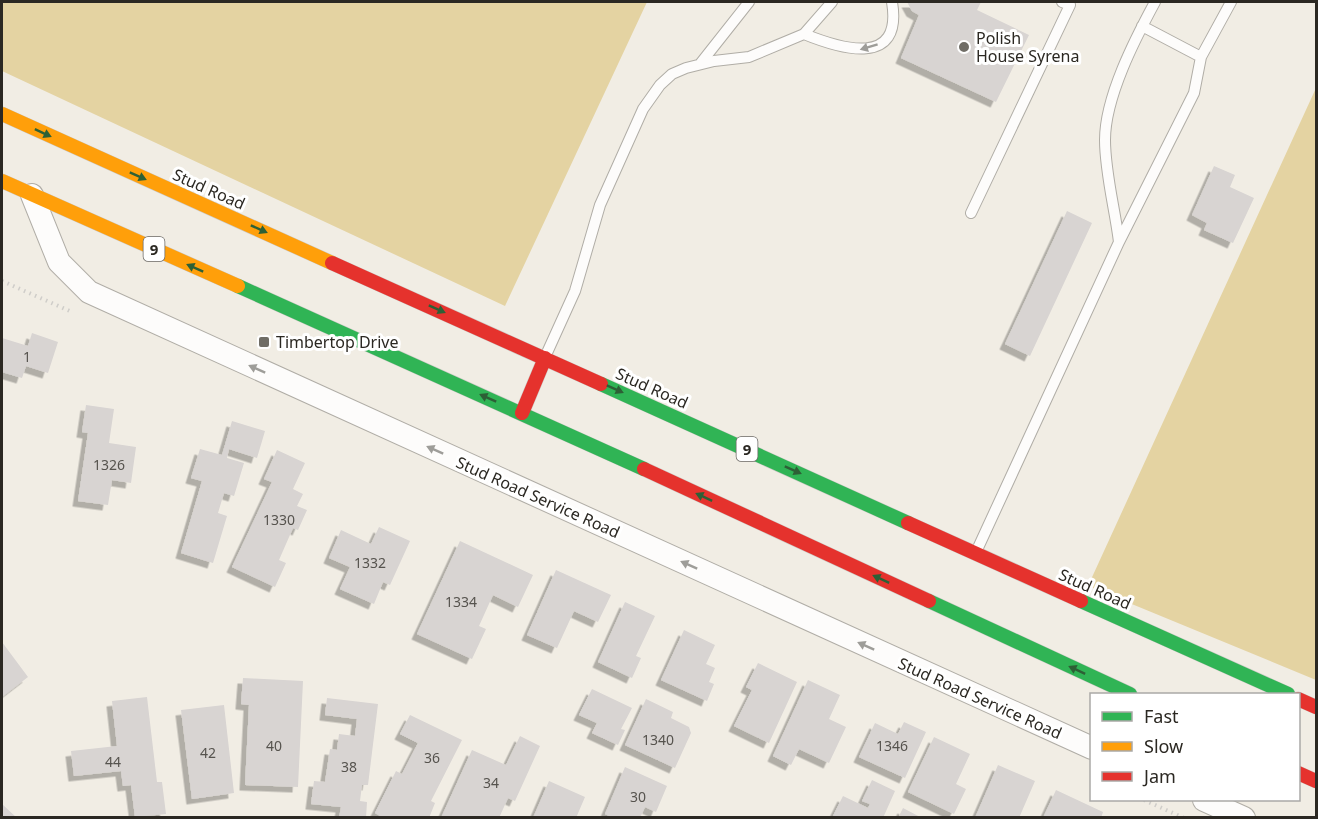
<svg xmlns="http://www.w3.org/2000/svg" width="1318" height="819" font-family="'Noto Sans',sans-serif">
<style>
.green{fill:#e4d3a2}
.building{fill:#d8d4d2;filter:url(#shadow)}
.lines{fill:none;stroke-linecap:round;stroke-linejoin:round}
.lane-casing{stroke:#b0ada6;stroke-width:12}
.street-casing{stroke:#b0ada6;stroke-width:24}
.fast-casing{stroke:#ccc9c5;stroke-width:15}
.slow-casing{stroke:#ccc9c5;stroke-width:15}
.jam-casing{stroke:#ccc9c5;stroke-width:15}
.path{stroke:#cfcdc9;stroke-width:4;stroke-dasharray:1.5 4.5;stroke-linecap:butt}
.lane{stroke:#fdfcfb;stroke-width:10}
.street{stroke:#fdfcfb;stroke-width:22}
.fast{stroke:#30b455;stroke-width:14}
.slow{stroke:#ff9f0a;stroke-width:14}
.jam{stroke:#e5322d;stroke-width:14}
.oneway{fill:#9e9d99}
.oneway2{fill:#2d6036}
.poi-dot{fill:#706d66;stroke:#fff;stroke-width:2}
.labels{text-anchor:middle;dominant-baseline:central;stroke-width:6;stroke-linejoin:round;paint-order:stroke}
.number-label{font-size:14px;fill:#56534e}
.shield{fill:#fff;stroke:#6b6864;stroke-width:1.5}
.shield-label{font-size:15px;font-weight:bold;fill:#2b2822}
.poi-label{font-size:16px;fill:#2b2822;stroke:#fff;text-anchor:start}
.street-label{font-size:16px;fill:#2b2822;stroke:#fff}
</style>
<defs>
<filter id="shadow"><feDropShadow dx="-5.5" dy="5.5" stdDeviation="0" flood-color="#0004"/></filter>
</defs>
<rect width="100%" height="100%" fill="#f1ede4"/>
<!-- green -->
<path class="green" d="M2,2h645l-142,304 -503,-235z
M1316,88v592l-228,-94z"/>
<!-- building -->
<path class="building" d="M907,2h74l-4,8 52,25 -33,67 -95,-44 18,-43 -7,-4z
M1214,166l21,9 -5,12 24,11 -21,45 -29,-13 3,-7 -15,-8z
M1067,211l25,12 -62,133 -25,-12z
M32,333l26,9 -10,31 -22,-7 -4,12 -20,-6v-34l26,8z
M86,405l28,4 -5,34 27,4 -5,36 -19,-3 -4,25 -30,-4 10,-68 -6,-1z
M232,421l33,10 -8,27 -28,-9 -2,9 17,5 -10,33 -10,-3 -6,20 9,3 -14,47 -32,-10 21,-72 -11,-3 9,-29 22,6z
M277,450l28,13 -12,26 10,5 -6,12 10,4 -9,20 -5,-2 -14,32 7,3 -11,24 -43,-20 40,-85 -8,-3z
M379,527l31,14 -20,44 -7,-3 -9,22 -34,-15 10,-22 -21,-9 12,-28 30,14z
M460,541l73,34 -15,32 -25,-12 -14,31 7,3 -14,30 -55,-25z
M556,570l55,25 -13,27 -24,-11 -17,37 -30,-13z
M625,602l30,14 -19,40 5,2 -9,20 -34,-16z
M684,630l31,15 -9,19 9,4 -6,14 5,2 -7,17 -46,-21z
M2,642l26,35 -26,20z
M758,663l39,19 -28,61 -35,-17 18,-36 -6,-3z
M243,678l60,3 -5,106 -53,-2 4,-80 -8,-1z
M808,680l32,15 -11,24 17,8 -17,36 -30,-14 -8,16 -18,-9z
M592,689l40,19 -11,21 4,1 -7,15 -26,-12 5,-10 -18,-8z
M147,697l10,85h5l4,32 -31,3 -4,-32 -8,1 -2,-15 -47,5 -3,-25 46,-5 -5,-45z
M327,698l51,6 -10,81h-6l-2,16 7,1 -1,16h-27l2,-11 -30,-3 3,-23 11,1 5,-33 7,1 2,-16 16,2 2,-17 -32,-4z
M646,699l27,13 -2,6 18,9 2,6 -16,35 -50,-23z
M224,705l10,88 -42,6 -11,-89z
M410,715l52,25 -31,61 4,2 -6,15h-45l-9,-5 21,-42 6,3 16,-31 -18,-9z
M904,722l22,10 -21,46 -46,-21 16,-34 23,11z
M520,736l20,10 -25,55 -7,-3 -9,20h-58l31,-68 34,15z
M934,737l36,17 -14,30 10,5 -12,25 -46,-22z
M998,765l37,16 -16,37h-44z
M625,767l42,19 -11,26 -11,-5 -5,11h-26l-9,-4z
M872,780l23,11 -12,27h-51l11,-22 25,12 2,-4 -8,-3z
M549,781l36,16 -9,21h-43z
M1056,790l47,22 -2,6h-58z
M2,804l15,14h-15z
M903,808l19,10h-24z"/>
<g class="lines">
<defs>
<path id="lane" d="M1142,26l59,31
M804,34c37,15 99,34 88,-32
M700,64l49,-62
M971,213l99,-208 -8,-3
M1119,242c-4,-33 -14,-69 -14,-102 0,-43 30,-101 50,-138
M546,355l29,-64 25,-86 43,-96 17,-24 12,-11 14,-6 28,-7 35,-4 55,-23 28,-32
M977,550l142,-308 75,-149 7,-36 30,-55"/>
<path id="street" d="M32,195l27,67 30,30 1003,456
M1204,800l40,18"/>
<path id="fast" d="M238,286l406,183
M601,384l307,139
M929,601l201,93
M1081,601l207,93"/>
<path id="slow" d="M2,114l330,149
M2,181l236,105"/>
<path id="jam" d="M332,263l269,121
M522,413l23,-55
M644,469l285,132
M908,523l173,78
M1298,699l18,8
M1298,773l18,8"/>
</defs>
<!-- lane casing -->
<use href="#lane" class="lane-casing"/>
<!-- street casing -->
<use href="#street" class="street-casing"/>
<!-- fast casing -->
<use href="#fast" class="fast-casing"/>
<!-- slow casing -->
<use href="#slow" class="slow-casing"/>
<!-- jam casing -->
<use href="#jam" class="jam-casing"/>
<!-- path -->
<path class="path" d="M2,281l70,31
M1144,800l40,18"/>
<!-- lane -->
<use href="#lane" class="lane"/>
<!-- street -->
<use href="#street" class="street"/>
<!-- fast -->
<use href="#fast" class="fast"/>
<!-- slow -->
<use href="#slow" class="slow"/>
<!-- jam -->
<use href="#jam" class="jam"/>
</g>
<!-- one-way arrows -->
<defs><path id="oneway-solid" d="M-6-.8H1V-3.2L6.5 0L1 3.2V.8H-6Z" transform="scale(1.5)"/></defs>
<g class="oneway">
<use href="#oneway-solid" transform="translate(869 47) rotate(163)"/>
<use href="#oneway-solid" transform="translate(257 369) rotate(-156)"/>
<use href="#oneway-solid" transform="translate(435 450) rotate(-156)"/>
<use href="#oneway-solid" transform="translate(689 565) rotate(-156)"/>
<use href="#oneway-solid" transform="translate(866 646) rotate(-156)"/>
</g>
<g class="oneway2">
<use href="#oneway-solid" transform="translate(43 133) rotate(25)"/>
<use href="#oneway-solid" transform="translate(138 176) rotate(24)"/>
<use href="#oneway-solid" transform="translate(259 229) rotate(24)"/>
<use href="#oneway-solid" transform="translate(195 268) rotate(-156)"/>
<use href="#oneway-solid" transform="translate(437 309) rotate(24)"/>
<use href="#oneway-solid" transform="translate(615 389) rotate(24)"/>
<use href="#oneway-solid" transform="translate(488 398) rotate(-156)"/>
<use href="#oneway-solid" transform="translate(793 470) rotate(24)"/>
<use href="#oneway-solid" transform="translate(704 497) rotate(-155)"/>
<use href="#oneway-solid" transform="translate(881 579) rotate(-155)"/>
<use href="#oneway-solid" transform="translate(1077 670) rotate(-155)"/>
</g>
<!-- markers -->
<g class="poi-dot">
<circle cx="964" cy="47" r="6"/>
<rect x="258" y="336" width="12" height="12" rx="3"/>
</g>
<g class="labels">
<!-- number labels -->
<g class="number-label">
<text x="27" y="356">1</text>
<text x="109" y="464">1326</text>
<text x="279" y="519">1330</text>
<text x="370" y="562">1332</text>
<text x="461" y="601">1334</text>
<text x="658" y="739">1340</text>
<text x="274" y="745">40</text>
<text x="892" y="745">1346</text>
<text x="208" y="752">42</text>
<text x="432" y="757">36</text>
<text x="113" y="761">44</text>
<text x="349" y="766">38</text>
<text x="491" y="782">34</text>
<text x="638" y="796">30</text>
</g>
<!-- shield labels -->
<g class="shield">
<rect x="143.5" y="237" width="21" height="24" rx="4.5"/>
<rect x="736.5" y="437" width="21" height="24" rx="4.5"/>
</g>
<g class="shield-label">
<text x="154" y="249">9</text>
<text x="747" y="449">9</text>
</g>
<!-- poi labels -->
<g class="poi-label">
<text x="976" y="38">Polish<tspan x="976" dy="18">House Syrena</tspan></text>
<text x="276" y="342">Timbertop Drive</text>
</g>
<!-- street labels -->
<g class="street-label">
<text transform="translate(209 189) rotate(24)">Stud Road</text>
<text transform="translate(652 388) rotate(24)">Stud Road</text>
<text transform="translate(538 497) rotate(24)">Stud Road Service Road</text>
<text transform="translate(1095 589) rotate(24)">Stud Road</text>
<text transform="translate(980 698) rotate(24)">Stud Road Service Road</text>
</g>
</g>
<!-- border -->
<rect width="1318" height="819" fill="none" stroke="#2b2822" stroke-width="6"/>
<!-- legend -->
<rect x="1090" y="693" width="210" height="108" fill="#ffffff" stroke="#aaa9a7" stroke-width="1.5"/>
<rect x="1102" y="712" width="30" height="9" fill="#30b455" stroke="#aaa9a7" stroke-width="1.5"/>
<text x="1144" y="723" font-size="18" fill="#2b2822">Fast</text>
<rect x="1102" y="742" width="30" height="9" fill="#ff9f0a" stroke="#aaa9a7" stroke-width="1.5"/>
<text x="1144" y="753" font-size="18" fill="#2b2822">Slow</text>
<rect x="1102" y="772" width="30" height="9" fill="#e5322d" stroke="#aaa9a7" stroke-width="1.5"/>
<text x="1144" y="783" font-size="18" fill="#2b2822">Jam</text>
</svg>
